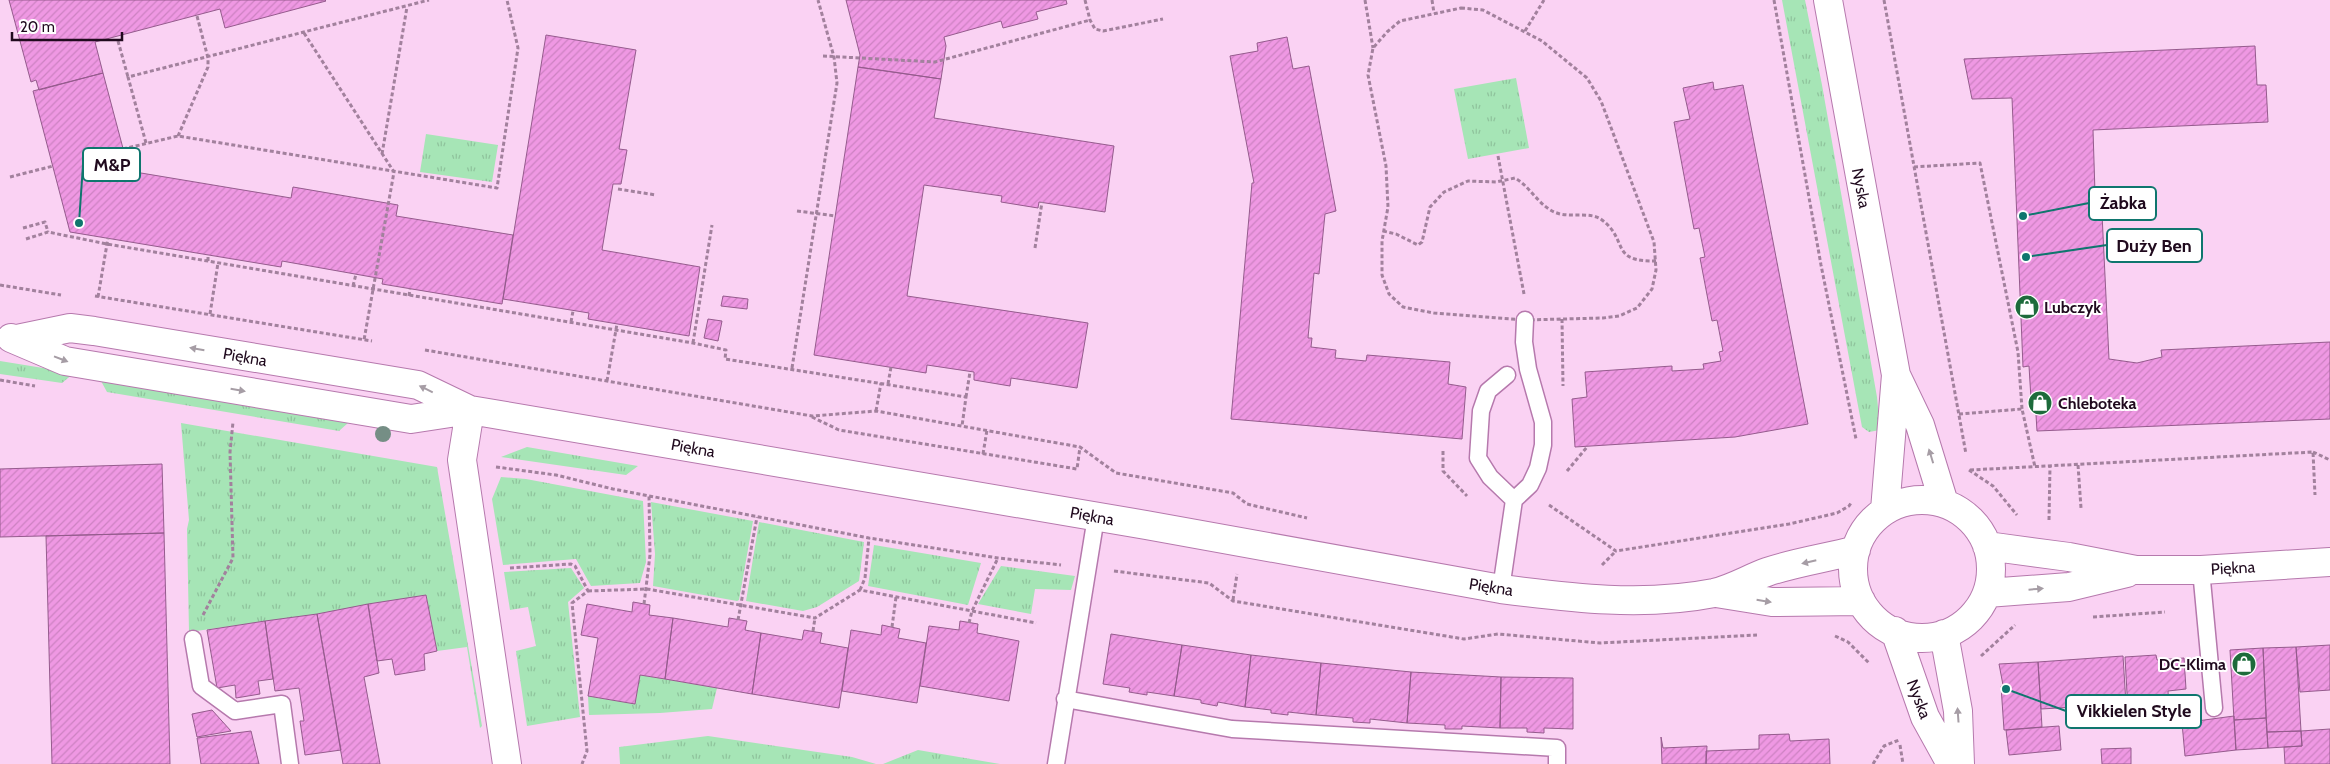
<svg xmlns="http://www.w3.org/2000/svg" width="2330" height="764" font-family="Cabin,sans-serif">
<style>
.grass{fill:url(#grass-tufts)}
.building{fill:url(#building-hatch);stroke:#955b8d}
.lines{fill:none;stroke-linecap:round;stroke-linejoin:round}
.lane-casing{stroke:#b679ad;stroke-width:19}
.street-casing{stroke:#b679ad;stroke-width:30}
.path{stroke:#a2819d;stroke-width:3;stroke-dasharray:4 2.5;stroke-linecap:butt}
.lane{stroke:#fff;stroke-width:16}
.street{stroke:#fff;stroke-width:28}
.tree{fill:#758e85}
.oneway{fill:#a69da5}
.labels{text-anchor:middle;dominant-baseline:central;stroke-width:4;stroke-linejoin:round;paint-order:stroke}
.street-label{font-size:16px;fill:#200a1e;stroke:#fff}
.poi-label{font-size:16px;font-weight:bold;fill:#200a1e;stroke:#fff;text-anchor:start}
.leader{fill:none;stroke:#0f766e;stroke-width:2}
.callout-dot{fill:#0f766e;stroke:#fff;stroke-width:2}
.callout{fill:#fff;stroke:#0f766e;stroke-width:2}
.callout-label{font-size:18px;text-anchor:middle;font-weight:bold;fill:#200a1e}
</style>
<defs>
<pattern id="grass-tufts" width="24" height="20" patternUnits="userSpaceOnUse" patternTransform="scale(1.25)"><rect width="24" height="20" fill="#a6e5b6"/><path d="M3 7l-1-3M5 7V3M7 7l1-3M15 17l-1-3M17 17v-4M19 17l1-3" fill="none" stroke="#8fc39c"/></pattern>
<pattern id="building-hatch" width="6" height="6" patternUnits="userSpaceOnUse" patternTransform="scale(1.25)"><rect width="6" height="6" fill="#ef98e3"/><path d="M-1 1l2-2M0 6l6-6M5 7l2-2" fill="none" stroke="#cd82c2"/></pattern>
</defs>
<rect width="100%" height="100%" fill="#fad2f3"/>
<!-- grass -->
<path class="grass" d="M1782,0h23l17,85 55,312 3,33 -11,2 -7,-5z
M1516,78l13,70 -61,11 -14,-70z
M426,134l72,11 -6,37 -72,-10z
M0,361l74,12 -12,10 -62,-9z
M101,381l247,42 -9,8 -232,-39z
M181,423l256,44 45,259 -2,2 -13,-81 -30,4 -11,-56 -109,19 -128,18 -2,-103 2,-9z
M527,447l111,19 -12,9 -125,-18z
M501,477l25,2 117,22 3,61 -6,21 -49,3 -15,-27 -73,6 -11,-66z
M651,502l102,19 -14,79 -2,1 -84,-15 2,-32z
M759,522l105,20 -5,39 -42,26 -14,4 -57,-10z
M874,545l107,18 -13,42 -100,-19z
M1001,566l74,10 -4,14 -36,-1 -4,25 -53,-10z
M571,568l13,20 -16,14 12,115 -53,9 -11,-75 20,-5 -8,-39 -18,3 -6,-38z
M640,675l77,13 -5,21 -52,4 -71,2 -1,-19 47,8z
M708,736l144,21 24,7h-256l-1,-17z
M918,750l82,14h-117z"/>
<!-- building -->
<path class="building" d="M9,0h316l1,1 -101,27 -5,-19 -125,33 8,31 -64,17 -3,-10 -5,2z
M846,0h220l1,4 -31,8 2,7 -35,9 -2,-7 -57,16 2,9 -5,33 -83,-12 2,-12z
M546,35l90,15 -17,99 8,1 -6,34h-8l-11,66 98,17 -11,69 -101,-17 1,-6 -86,-14z
M1287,37l6,32 16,-3 27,145 -11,3 -6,60 -5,-1 -6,65h4l-1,9 25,3 -1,8 31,3 1,-6 83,7 -2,22 18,3 -4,52 -231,-20 21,-236h2l-24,-127 28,-5 -1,-8z
M2255,46l2,39h9l2,37 -175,8 2,63h6l8,166 28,4 25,-6 -1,-7 169,-8v77l-293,12 -2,-32h-4l-2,-33 -6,1 -11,-269 -40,1 -8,-40z
M858,67l83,12 -7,39 180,28 -9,66 -66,-10 -1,6 -37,-6 1,-6 -78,-11 -17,111 181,27 -11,65 -66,-10 -1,8 -36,-6v-8l-47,-7 -1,8 -112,-18z
M103,73l26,98 162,27 2,-11 105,18 -2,11 117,19 -11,69 -120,-20 1,-5 -101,-18 -1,6 -211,-35 -37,-141z
M1713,82l1,8 29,-5 65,339 -73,13 -160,10 -3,-48 15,-2 -2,-25 87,-6v5l32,-2 -1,-5 18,-3 -2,-9 4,-1 -6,-31 -5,1 -12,-63 5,-1 -6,-29 -5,1 -20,-107 16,-3 -7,-31z
M723,296l25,3 -1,10 -26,-3z
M708,319l14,2 -4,20 -14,-3z
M162,464l2,69 -164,4v-68z
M164,533l6,231h-118l-6,-228z
M426,595l11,56 -13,3 1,16 -30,5 -3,-16 -15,2 -9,-57z
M633,602l17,3 -1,10 24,3 -8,61 -25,-4 -5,29 -47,-8 10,-58 -17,-3 6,-31 45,8z
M368,604l11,69 -15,4 16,87h-37l-26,-150z
M317,614l24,136 -36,5 -5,-34h4l-5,-33 -24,3 -10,-70z
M673,618l55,9 1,-9 18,3 -2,9 16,3 -9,61 -87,-15z
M265,621l8,58 -15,2 2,13 -24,4 -1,-13 -18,3 -10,-58z
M960,621l18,3 -1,9 42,8 -10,60 -89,-15 9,-60 30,4z
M882,625l18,4 -2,9 28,5 -9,60 -75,-12 9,-61 30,5z
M804,630l18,3 -2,10 28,5 -9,60 -87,-14 9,-61 41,7z
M1111,634l71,11 -8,51 -27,-4v3l-18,-3 1,-4 -27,-4z
M1182,645l69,10 -6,52 -27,-5 -1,4 -16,-3v-3l-27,-4z
M2330,645v45l-30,2 -4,-45z
M2296,647l5,84 -34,1 -4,-84z
M2263,648l3,70 -32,2 -4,-70z
M1251,655l70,8 -5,52 -28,-3v3l-17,-2v-3l-26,-3z
M2156,655l1,5 27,-2 2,31 -18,2 1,18 -41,2 -3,-54z
M2123,656l3,48 -85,5 -3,-47z
M2038,662l4,65 -38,3 -3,-44 2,-1 -4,-21z
M1321,663l90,9 -4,51 -37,-4v4l-17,-1v-4l-37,-3z
M1411,672l90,5 -1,51 -38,-2v3h-17v-4l-38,-2z
M1501,677l72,1v51l-29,-1v5l-17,-1v-4h-27z
M212,710l19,21 -34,6 -5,-23z
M2234,716l2,34 -51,6 -3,-33z
M2266,718l2,30 -32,2 -2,-30z
M2059,726l2,24 -52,5 -3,-25z
M2330,729v35h-45l-1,-17 18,-1 -1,-15z
M251,731l8,33h-58l-4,-26z
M2301,731l1,15 -34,2 -1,-16z
M1789,734l1,7 39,-2 1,25h-124v-13l53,-2v-14z
M1661,737l2,11 44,-2 -1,18h-44z
M2131,748v16h-29l-1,-15z"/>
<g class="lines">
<defs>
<path id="lane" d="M1507,375l-19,16 -7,20 -3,47 12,19 24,23
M2201,570l13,138
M1501,589l13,-89 16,-15 8,-17 5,-23v-23l-15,-53 -4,-27 1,-22
M193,639l8,47 34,25 47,-7 8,60
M1065,699l167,30 325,19v16
M1056,764l40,-247"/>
<path id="street" d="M1828,0l68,375 -11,135
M11,338l54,23 346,58 59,-9
M17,339l53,-11 24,3 324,54 52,25 676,115 355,64c71,9 142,18 213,4 18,-4 36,-15 53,-21 29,-10 60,-14 89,-22
M1896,375l24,50 24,78
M470,410l-8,50 45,304
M1853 569a69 69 0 1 1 138 0a69 69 0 1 1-138 0Z
M1987,546l82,11 67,13h65l129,-8
M1716,593l56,9 89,-1
M1987,593l82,-6 58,-14
M1895,631l30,86 26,47
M1944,634l14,77 2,53"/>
</defs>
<!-- lane casing -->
<use href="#lane" class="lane-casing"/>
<!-- street casing -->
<use href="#street" class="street-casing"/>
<!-- path -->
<path class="path" d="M1085,0l5,20 5,9 8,2 60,-12
M1365,0l8,48
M1432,0l2,13
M1774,0l47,265 35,174
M1884,0l82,454
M1461,8l22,2 59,31 45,37 14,23 53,141 2,28 -4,19 -15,19 -18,8 -16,2 -78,2 -91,-7 -31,-6 -14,-13 -7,-19v-34l6,-34 -2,-41 -18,-91 5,-27 14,-16 13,-11z
M1525,31l19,-31
M304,33l90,139 -30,168
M118,41l10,36
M823,56l112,6 155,-42
M178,136l30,-69v-9l-11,-42
M146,143l-18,-66 301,-77
M123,149l55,-13 319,52 21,-140 -11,-48
M382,154l25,-147
M1498,156l26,138
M1914,167l66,-4 38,189 4,57
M10,177l43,-11
M618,189l38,6
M797,211l39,5
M23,228l22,-6 3,10
M1383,231l13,3 22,11 4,-3 8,-35 14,-15 24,-11 28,1 19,-4c16,9 24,29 42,35 13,5 34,-2 45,7 27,20 7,42 54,41
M26,239l22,-7 59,12 586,99 33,7 -1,9 241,38 -4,29
M1035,248l7,-46
M208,261v-6
M0,285l61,10
M353,286l3,-12
M95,296l277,45
M409,296l1,-7
M98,297l10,-59
M210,314l8,-51
M1562,319l1,67
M571,322l2,-11
M693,343l19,-118
M425,350l387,66 64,-5 204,36 36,26 117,20 14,11 60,14
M792,368l45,-285 -3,-26 -16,-57
M0,380l35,6
M607,381l10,-57
M888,384l3,-17
M966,397l4,-25
M876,411l5,-28
M1959,414l63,-5 13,58
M812,417l27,13 238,39 3,-22
M1443,451v20l24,25
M2313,452l17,8
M983,454l4,-24
M2078,465l3,43
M496,467l60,8 57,14 256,49 129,20 63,7
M1969,470l24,16 24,29
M1970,470l343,-18 2,43
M1567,471l20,-24
M1549,505l67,46 173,-27 48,-11 12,-7 2,-3
M2049,520l1,-54
M1602,565l14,-14
M510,568l61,-4 4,2 13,25 -16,12 15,148 -5,13
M1114,571l95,12 24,18 231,38 34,-5 102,9 157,-8
M860,590l5,-12 4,-40
M588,591l59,-2 168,29 45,-28 176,33
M1233,600l4,-26
M644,604l6,-49 -1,-59
M203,615l30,-57 -3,-106 3,-30
M2093,617l72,-5
M738,620l19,-103
M969,623l3,-12 26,-53
M892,627l4,-30
M813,631l2,-13
M1835,636l13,6 21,21
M1981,656l34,-31
M1900,745l3,19
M1873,764l11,-18 15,-6"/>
<!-- lane -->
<use href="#lane" class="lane"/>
<!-- street -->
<use href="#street" class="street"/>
</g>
<!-- trees -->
<circle class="tree" cx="383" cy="434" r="8"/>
<!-- one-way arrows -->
<defs><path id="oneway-solid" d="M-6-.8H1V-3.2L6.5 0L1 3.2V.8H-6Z" transform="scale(1.25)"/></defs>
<g class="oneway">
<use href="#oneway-solid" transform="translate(197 349) rotate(-170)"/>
<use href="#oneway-solid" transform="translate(61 359) rotate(21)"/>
<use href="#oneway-solid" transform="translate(426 389) rotate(-154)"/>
<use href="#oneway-solid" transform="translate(238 390) rotate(10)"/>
<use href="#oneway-solid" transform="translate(1931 456) rotate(-107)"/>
<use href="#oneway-solid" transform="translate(1809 562) rotate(167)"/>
<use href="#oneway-solid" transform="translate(2036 589) rotate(-5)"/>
<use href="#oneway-solid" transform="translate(1764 601) rotate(9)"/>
<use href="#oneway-solid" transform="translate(1958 715) rotate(-94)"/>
</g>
<!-- icons -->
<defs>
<symbol id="shop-disc" viewBox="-11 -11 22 22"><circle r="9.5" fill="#1d6b3b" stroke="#fff"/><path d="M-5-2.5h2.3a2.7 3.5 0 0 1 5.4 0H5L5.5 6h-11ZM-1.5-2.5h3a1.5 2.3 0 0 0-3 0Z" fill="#fff"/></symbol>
</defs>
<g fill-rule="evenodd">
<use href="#shop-disc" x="2013" y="293" width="28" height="28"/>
<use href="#shop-disc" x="2026" y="389" width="28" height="28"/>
<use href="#shop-disc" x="2230" y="650" width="28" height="28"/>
</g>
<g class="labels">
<!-- street labels -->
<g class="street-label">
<text transform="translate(1861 188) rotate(79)">Nyska</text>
<text transform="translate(245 357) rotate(10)">Piękna</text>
<text transform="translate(693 448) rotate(10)">Piękna</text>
<text transform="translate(1092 516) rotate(10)">Piękna</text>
<text transform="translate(2233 568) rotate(-3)">Piękna</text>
<text transform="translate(1491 587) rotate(9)">Piękna</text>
<text transform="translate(1919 699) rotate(69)">Nyska</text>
</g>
<!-- poi labels -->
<g class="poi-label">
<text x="2044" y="307">Lubczyk</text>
<text x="2058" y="403">Chleboteka</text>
<text x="2226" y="664" text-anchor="end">DC-Klima</text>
</g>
</g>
<!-- callouts -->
<path class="leader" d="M79 223L83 165M2023 216L2089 203M2026 257L2107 245M2006 689L2066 711"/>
<g class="callout-dot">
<circle cx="79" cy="223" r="5"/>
<circle cx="2023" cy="216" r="5"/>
<circle cx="2026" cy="257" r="5"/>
<circle cx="2006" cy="689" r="5"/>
</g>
<g class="callout">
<rect x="83" y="148" width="57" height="33" rx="5"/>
<rect x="2089" y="187" width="67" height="33" rx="5"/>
<rect x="2107" y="229" width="95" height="33" rx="5"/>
<rect x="2066" y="695" width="135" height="33" rx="5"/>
</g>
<g class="callout-label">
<text x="112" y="171">M&amp;P</text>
<text x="2123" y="209">Żabka</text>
<text x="2154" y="252">Duży Ben</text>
<text x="2134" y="717">Vikkielen Style</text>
</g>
<!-- scale -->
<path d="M12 32v8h110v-8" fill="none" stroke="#200a1e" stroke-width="2.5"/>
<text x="20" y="32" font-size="15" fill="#200a1e" stroke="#ffffff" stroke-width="4" paint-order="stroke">20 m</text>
</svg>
